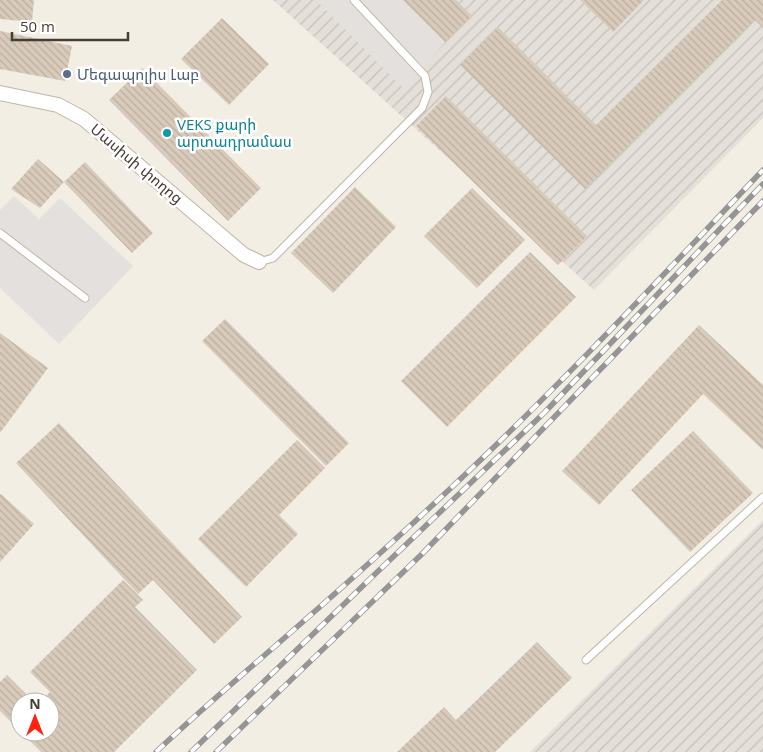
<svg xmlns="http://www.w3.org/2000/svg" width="763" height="752" font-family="'Open Sans','Noto Sans Armenian',sans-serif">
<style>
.industrial{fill:url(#industrial-furrows)}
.parking{fill:#e4e0dd}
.building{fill:url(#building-back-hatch)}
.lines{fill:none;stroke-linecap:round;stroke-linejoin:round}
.service-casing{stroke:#bfb5a6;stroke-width:9}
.minor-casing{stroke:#bfb5a6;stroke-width:16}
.service{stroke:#fff;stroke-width:7}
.minor{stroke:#fff;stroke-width:14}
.rail-casing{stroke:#959595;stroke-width:5.5}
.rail{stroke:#fff;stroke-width:4;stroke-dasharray:11;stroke-linecap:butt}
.service-dot{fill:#5c6f8a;stroke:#fff;stroke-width:2}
.culture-dot{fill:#0f9aa8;stroke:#fff;stroke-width:2}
.labels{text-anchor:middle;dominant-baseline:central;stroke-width:5;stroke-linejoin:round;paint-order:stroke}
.service-label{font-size:15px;fill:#4e5e75;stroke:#fff;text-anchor:start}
.culture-label{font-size:15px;fill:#0d838f;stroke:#fff;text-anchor:start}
.street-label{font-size:15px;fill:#463d33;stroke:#fff}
</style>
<defs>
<pattern id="industrial-furrows" width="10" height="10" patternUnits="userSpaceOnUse" patternTransform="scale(1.25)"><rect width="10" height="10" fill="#e5dfd9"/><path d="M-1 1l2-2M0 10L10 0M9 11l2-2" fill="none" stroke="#c6c0bb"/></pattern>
<pattern id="building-back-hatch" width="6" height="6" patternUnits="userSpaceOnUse" patternTransform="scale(1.25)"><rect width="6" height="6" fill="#d9cbbb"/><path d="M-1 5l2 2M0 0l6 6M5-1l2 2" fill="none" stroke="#bcafa1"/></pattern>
</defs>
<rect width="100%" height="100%" fill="#f3eee4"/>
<!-- industrial -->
<path class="industrial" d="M273,0h490v118l-169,172z
M763,520v232h-233z"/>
<!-- parking -->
<path class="parking" d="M316,0h87l42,42 -40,48z
M14,196l25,23 21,-21 73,68 -74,78 -59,-56v-78z"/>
<!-- building -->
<path class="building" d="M0,0h34l-2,22 -32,-3z
M403,0h53l16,16 -27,26z
M580,0h64l-31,32z
M722,0h41v28l-8,-8 -170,169 -125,-124 38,-38 98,98z
M222,18l47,46 -40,41 -48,-46z
M0,31l72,15 -7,35 -65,-12z
M142,68l119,120 -33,33 -119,-121z
M446,96l141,140 -29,29 -142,-139z
M38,159l26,23 -24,26 -29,-19z
M85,162l68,71 -21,20 -68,-71z
M355,187l41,40 -63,66 -42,-40z
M472,188l53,52 -48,48 -53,-52z
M530,252l46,45 -129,130 -46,-46z
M225,319l124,124 -23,23 -124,-125z
M699,325l64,60v65l-60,-56 -104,111 -37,-34z
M0,333l48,35 -48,65z
M59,423l183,194 -28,27 -61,-64 -15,14 -122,-131z
M693,431l60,62 -63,59 -59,-62z
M297,440l28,28 -46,47 19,19 -52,53 -48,-48z
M1,494l33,30 -34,38v-67z
M123,580l20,20 -8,7 62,63 -83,82h-73l-20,-20h29v-30h-10l10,-10 -20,-20z
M537,642l35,36 -77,74h-98l47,-45 12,13z
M7,675l27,27h-14v29l-20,-20v-29z"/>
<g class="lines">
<defs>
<path id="service" d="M0,233l85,65
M259,262l14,-4 149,-150 6,-16 -3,-16 -71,-76
M586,660l177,-163"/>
<path id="minor" d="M0,93l58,12 26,14 160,136 15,7"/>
</defs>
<!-- service casing -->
<use href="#service" class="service-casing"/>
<!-- minor casing -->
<use href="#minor" class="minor-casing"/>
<!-- service -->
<use href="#service" class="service"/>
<!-- minor -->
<use href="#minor" class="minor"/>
<defs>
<path id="rail" d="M156,752c51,-48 105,-93 158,-140 47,-41 93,-83 138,-125 108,-101 209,-210 311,-317
M191,752l181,-175 172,-164 219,-229
M216,752l206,-198 341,-353"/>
</defs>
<!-- rail casing -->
<use href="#rail" class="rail-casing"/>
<!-- rail -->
<use href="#rail" class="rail"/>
</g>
<!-- markers -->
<circle class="service-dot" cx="67" cy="74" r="5"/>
<circle class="culture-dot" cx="167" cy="133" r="5"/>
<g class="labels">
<!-- service labels -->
<g class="service-label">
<text x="77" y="74">Մեգապոլիս Լաբ</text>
</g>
<!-- culture labels -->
<g class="culture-label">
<text x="177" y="124">VEKS քարի<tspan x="177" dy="17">արտադրամաս</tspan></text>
</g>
<!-- street labels -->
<g class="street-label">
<text transform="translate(137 163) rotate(40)">Մասիսի փողոց</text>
</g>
</g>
<!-- north arrow -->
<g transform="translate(35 717)"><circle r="24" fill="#ffffff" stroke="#b5b1ad"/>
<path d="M0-4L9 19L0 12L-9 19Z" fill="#ff220f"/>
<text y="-8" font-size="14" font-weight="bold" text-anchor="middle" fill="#463d33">N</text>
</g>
<!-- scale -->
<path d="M12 32v8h116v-8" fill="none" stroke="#463d33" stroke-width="2.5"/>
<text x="20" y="32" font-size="15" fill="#463d33" stroke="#ffffff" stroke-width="4" paint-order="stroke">50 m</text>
</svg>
